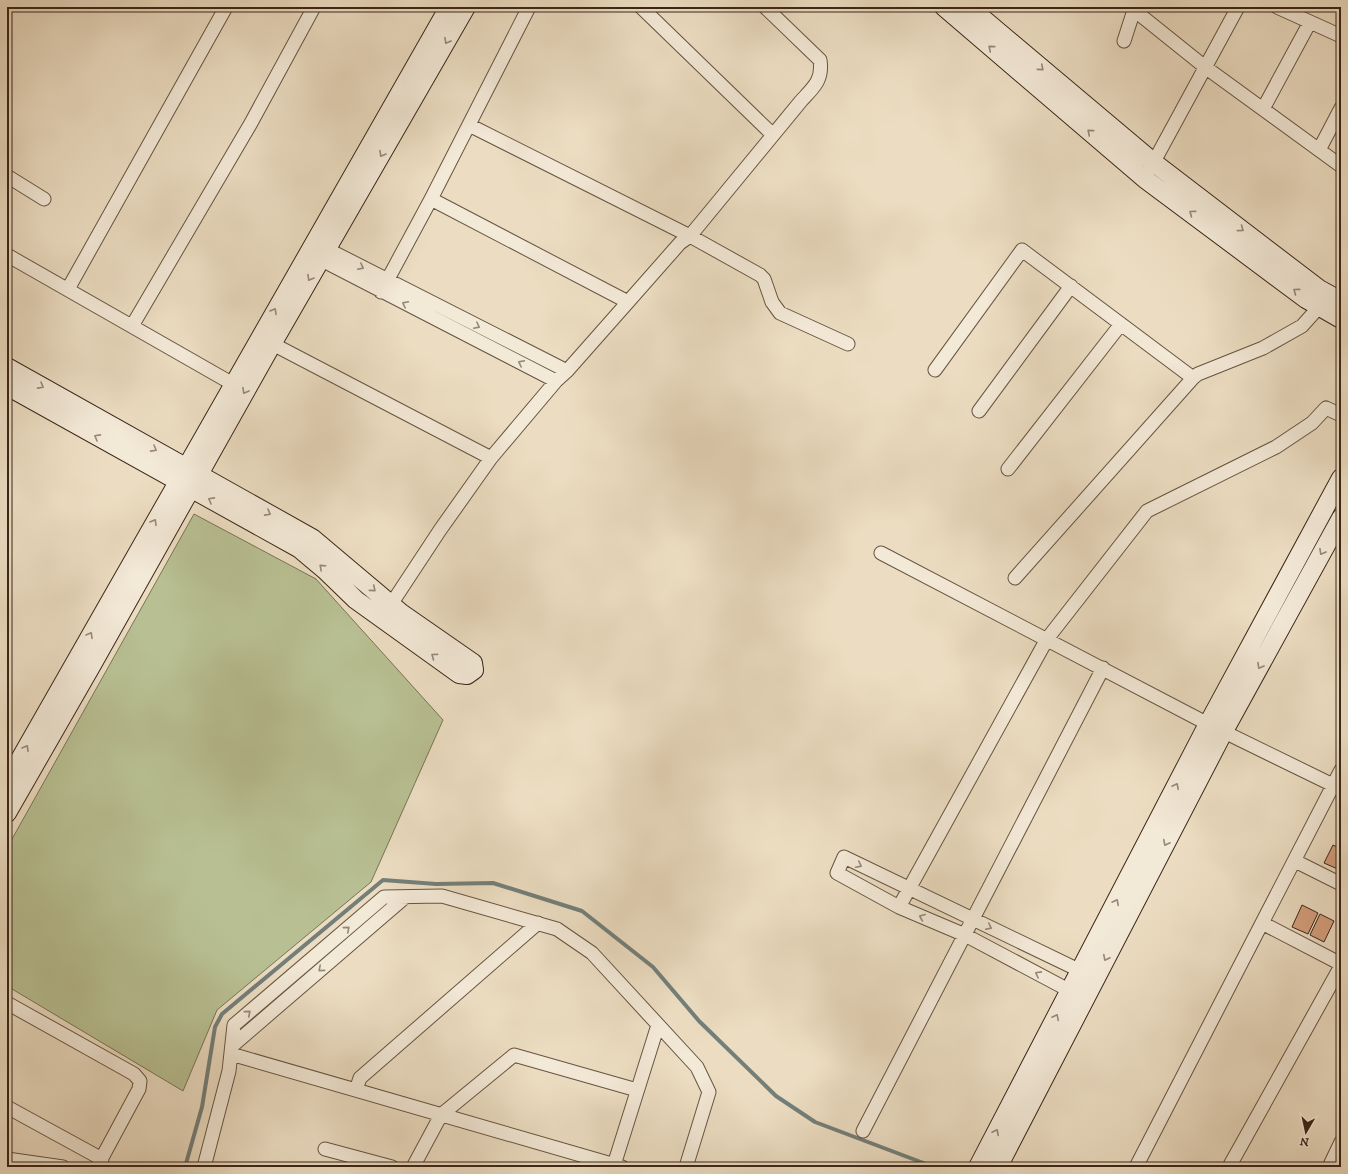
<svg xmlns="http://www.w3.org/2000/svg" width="1348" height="1174" font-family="'IM FELL DW Pica',serif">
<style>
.green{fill:#b8c093;stroke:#797356}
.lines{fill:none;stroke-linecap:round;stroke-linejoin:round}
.stream{stroke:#747f7a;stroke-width:4}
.building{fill:#d5a07d;stroke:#3a2618}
.street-casing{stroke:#665442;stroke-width:15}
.secondary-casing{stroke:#3a2618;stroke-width:20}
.street{stroke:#f3e9d7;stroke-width:13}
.secondary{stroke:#f3e9d7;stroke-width:18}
.oneway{stroke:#968878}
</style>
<rect width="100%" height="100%" fill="#ecddc2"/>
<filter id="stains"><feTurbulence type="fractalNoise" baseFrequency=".005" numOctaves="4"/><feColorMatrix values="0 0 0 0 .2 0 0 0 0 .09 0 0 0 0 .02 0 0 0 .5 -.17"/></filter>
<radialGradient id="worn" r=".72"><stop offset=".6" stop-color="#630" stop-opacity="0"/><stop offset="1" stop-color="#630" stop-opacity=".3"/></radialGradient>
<!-- green -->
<path class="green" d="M194,514l122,65 127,141 -72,162 -154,128 -34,81 -176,-105v-138z"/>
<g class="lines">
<!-- stream -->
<path class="stream" d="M185,1167l17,-60 13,-80 7,-13 161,-134 53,4 57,-1 89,28 71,56 46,54 77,75 39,26 119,45"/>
</g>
<!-- building -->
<path class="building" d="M1333,845l8,4 -1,21 -16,-7z
M1302,905l16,8 -10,21 -16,-7z
M1320,914l14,7 -10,21 -14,-7z"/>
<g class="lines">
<defs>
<path id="street" d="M641,7l132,128
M1277,7l64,29
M1134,10l71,57 136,99
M1124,41l11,-34
M1263,109l47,-87
M469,125l221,111 70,39 4,4 8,23 8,11 68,31
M1319,150l22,-42
M1150,169l88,-162
M7,176l37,23
M431,199l197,103 52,-59 10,-7 111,-135c13,-14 22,-21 19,-41l-55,-53
M319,245l248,126
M7,255l226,129
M314,256l242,125
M68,289l158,-282
M381,292l50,-93 98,-192
M132,326l119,-203 63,-116
M265,340l226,118
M935,370l87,-120 171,128
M979,411l92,-125
M1008,469l113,-145
M881,553l327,171 133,65
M1015,578l178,-200 5,-4 65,-26 39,-22 18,-20
M386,612l54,-82 51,-72 65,-77 11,-10 61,-69
M1295,861l46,23
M899,907l148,-268 100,-128 129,-64 36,-24 14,-15 15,7
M1262,923l79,41
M1076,994l-111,-59 -66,-28 -62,-34 7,-16 243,117
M7,1003l127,71 6,7 -1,8 -42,78
M232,1046l172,-148
M231,1054l391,113
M356,1090l4,-12 178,-155
M7,1107l95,52
M863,1131l240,-463
M325,1149l67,18
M7,1159l56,8
M614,1165l44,-140
M204,1167l25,-96 5,-46 150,-128 58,-1 115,33 35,24 105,114 12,25 -23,75
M413,1167l28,-52 73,-60 123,35
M1136,1167l205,-397
M1229,1167l112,-201
M1329,1167l12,-25"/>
<path id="secondary" d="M944,7l201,172 161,120 35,20
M969,7l184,155 166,127 22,12
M7,367l305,171 89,75 72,50 1,7 -7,5 -8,-1 -103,-74 -31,-30 -25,-21 -293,-163
M7,782l442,-775
M7,813l86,-150 179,-319 194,-337
M978,1167l230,-443 133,-246
M998,1167l226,-436 117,-213"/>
</defs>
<!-- street casing -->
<use href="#street" class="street-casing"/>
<!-- secondary casing -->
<use href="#secondary" class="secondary-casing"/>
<!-- street -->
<use href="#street" class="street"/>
<!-- secondary -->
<use href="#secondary" class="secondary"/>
</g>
<!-- one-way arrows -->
<defs><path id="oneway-chevron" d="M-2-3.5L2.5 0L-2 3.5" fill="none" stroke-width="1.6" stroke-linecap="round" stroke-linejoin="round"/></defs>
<g class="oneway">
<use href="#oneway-chevron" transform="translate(447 41) rotate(119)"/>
<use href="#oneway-chevron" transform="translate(991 48) rotate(-140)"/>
<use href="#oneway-chevron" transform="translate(1041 68) rotate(40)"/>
<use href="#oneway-chevron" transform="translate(1090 132) rotate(-140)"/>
<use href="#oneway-chevron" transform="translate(382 154) rotate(120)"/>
<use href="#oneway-chevron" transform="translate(1192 213) rotate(-143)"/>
<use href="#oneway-chevron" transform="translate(1241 229) rotate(37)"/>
<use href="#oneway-chevron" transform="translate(361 267) rotate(27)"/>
<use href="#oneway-chevron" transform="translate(310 278) rotate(120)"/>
<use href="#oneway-chevron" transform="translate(1296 291) rotate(-143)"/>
<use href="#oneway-chevron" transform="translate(405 304) rotate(-153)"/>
<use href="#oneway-chevron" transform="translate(274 311) rotate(-60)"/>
<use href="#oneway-chevron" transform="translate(477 326) rotate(27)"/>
<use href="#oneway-chevron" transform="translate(521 363) rotate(-153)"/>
<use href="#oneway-chevron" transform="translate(41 386) rotate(29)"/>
<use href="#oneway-chevron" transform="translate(245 391) rotate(119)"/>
<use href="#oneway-chevron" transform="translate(97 437) rotate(-151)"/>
<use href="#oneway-chevron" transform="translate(154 449) rotate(29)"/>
<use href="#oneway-chevron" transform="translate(211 500) rotate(-151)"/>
<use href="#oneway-chevron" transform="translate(268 513) rotate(29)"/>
<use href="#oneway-chevron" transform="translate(154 522) rotate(-60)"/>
<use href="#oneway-chevron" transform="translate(1322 552) rotate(119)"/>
<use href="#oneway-chevron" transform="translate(322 567) rotate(-138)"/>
<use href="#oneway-chevron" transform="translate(373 589) rotate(40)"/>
<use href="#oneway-chevron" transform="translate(90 635) rotate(-60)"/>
<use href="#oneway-chevron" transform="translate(434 656) rotate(-144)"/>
<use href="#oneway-chevron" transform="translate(1260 666) rotate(119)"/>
<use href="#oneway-chevron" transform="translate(26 748) rotate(-60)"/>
<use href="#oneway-chevron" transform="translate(1176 786) rotate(-63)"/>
<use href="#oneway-chevron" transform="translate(1166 843) rotate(117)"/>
<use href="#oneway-chevron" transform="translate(859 865) rotate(26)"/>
<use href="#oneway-chevron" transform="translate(1116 902) rotate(-63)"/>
<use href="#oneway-chevron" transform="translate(922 917) rotate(-157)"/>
<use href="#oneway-chevron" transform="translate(989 927) rotate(26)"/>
<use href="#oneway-chevron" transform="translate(347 929) rotate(-40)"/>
<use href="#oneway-chevron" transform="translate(1106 958) rotate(117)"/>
<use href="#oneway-chevron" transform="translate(321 969) rotate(139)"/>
<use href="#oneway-chevron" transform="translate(1038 974) rotate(-152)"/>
<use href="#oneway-chevron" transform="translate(248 1013) rotate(-40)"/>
<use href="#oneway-chevron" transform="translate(1056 1017) rotate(-63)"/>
<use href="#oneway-chevron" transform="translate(996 1132) rotate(-63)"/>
</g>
<!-- margin -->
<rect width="1348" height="1174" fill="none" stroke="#ecddc2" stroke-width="24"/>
<rect x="8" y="8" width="1332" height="1158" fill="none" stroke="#3a2618" stroke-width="2"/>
<rect x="12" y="12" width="1324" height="1150" fill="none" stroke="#3a2618"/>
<!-- north arrow -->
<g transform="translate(1306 1132) rotate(189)" stroke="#f3e9d7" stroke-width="3" paint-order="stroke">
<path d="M0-3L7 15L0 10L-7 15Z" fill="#3a2618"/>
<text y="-6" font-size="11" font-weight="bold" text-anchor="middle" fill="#3a2618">N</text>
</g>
<rect width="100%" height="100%" filter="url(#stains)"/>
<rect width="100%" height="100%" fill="url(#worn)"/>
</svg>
